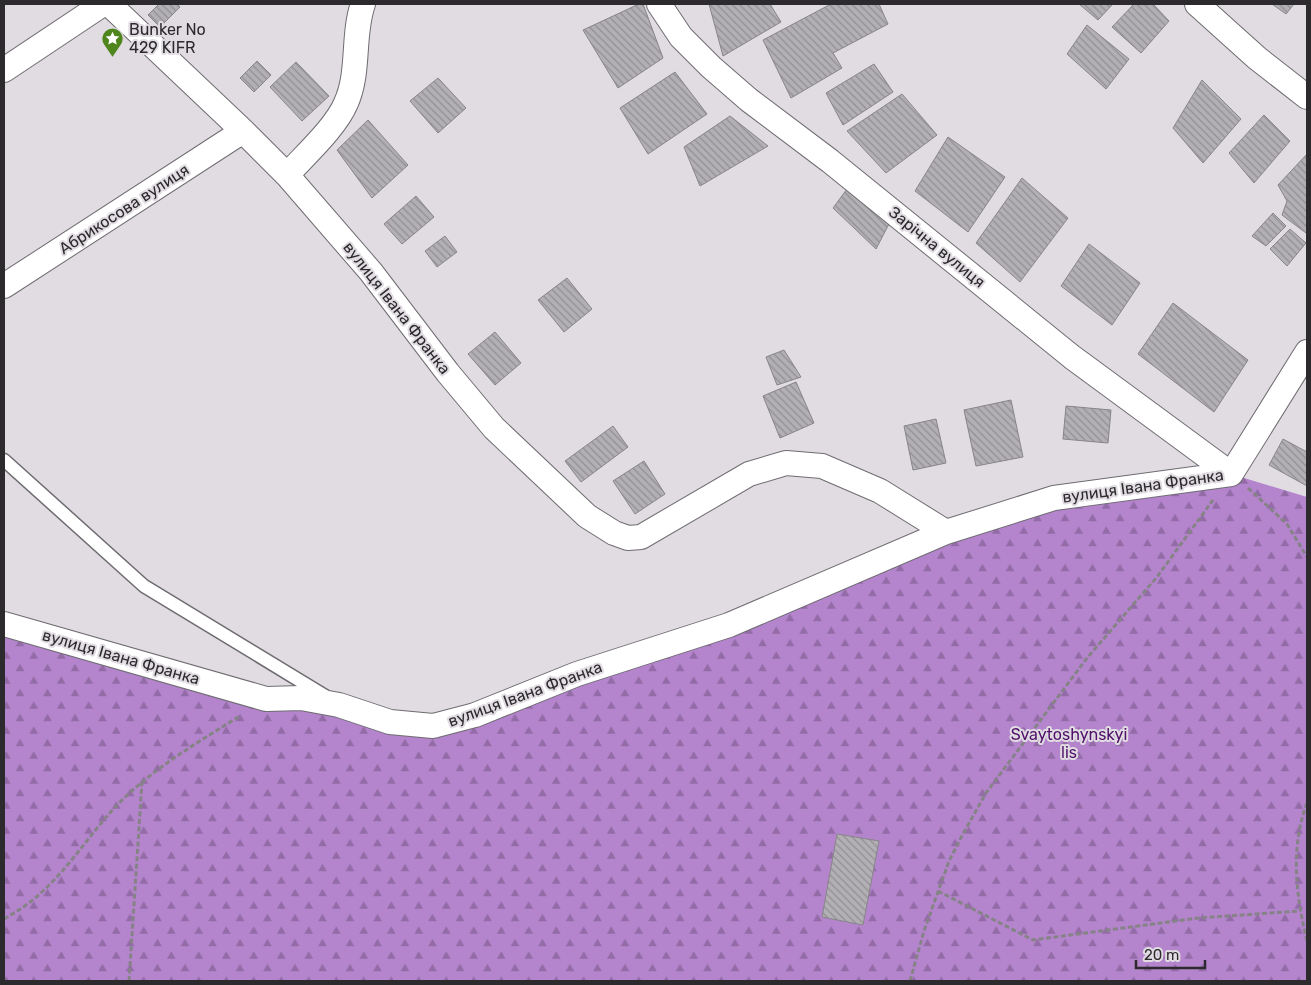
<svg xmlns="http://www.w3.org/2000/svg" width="1311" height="985" font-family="Rubik,sans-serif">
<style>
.forest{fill:url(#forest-firs)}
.building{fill:url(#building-back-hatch);stroke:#88858a}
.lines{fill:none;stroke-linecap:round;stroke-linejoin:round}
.lane-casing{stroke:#6f6c71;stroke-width:15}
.street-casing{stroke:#6f6c71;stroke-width:26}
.path{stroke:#868387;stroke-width:3;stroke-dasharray:5 2.5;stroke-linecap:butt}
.lane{stroke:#fff;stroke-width:12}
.street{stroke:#fff;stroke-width:24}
.labels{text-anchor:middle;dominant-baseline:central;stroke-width:4;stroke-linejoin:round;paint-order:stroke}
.poi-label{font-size:16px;fill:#2c2a2c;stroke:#e0dce2;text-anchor:start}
.street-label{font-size:16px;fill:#2c2a2c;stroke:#e0dce2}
.park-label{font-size:16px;fill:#501069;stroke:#e0dce2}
</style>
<defs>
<pattern id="forest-firs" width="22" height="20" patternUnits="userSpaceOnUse" patternTransform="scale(1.25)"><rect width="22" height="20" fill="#b484cd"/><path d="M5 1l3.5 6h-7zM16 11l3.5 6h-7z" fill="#936ca7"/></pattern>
<pattern id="building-back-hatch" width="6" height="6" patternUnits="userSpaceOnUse" patternTransform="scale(1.25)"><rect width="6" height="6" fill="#b3b0b5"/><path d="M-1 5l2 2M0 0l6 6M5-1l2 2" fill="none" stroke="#928f93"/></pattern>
</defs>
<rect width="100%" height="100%" fill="#e0dce2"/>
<!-- forest -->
<path class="forest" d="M1231,474l76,23v484h-1303v-357l262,75 167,27 513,-194z"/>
<!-- building -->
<path class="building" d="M159,4h18l3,3 -20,20 -12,-12z
M639,4h4l20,54 -45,30 -35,-58z
M709,4h61l11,18 -58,34z
M831,4h48l9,20 -55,29 9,15 -51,30 -28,-58z
M1079,4h34l-15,16z
M1134,4h19l16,17 -28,32 -29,-26z
M1272,4h22l-8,10z
M1087,25l42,34 -23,30 -39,-35z
M257,61l14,14 -17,17 -14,-14z
M296,62l33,34 -27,25 -32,-34z
M874,64l19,28 -50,33 -17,-32z
M675,72l32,42 -59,40 -28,-46z
M438,78l28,30 -28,25 -28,-32z
M1202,80l39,39 -38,44 -30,-35z
M902,94l35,41 -51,38 -39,-42z
M1264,115l26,26 -36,42 -25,-30z
M730,116l38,30 -68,40 -16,-39z
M368,120l40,45 -36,33 -35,-48z
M948,137l57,40 -37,55 -53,-41z
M1307,154v77l-1,2 -24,-18 5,-14 -9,-16z
M1022,178l46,40 -48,64 -44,-39z
M847,189l43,33 -14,27 -43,-41z
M416,196l18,21 -32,27 -18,-20z
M1273,213l13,13 -20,20 -14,-10z
M1290,229l16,14 -19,23 -17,-17z
M445,236l12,16 -20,15 -12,-16z
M1089,244l51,39 -28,42 -51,-39z
M567,278l25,31 -28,23 -26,-32z
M1173,303l75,57 -34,52 -76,-58z
M495,332l26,31 -26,22 -27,-31z
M784,350l17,27 -24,8 -11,-28z
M796,382l18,41 -34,15 -17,-42z
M1011,400l12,57 -47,9 -12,-56z
M1066,406l45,4 -3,33 -45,-4z
M936,419l10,44 -33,7 -9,-44z
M613,426l15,21 -47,35 -16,-21z
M1283,439l24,13v34l-38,-21z
M644,461l21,33 -30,20 -22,-33z
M837,834l42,7 -16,84 -41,-8z"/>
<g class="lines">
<defs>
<path id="lane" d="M4,460l140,126 181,110"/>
<path id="street" d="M109,4l134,127 44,44 84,97 77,101 46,55 93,88 27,17 14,5 13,-1 108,-63 37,-11 36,3 58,25 66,41
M659,4l22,33 30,30 38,33 81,61 242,196 159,117
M1197,4l60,54 50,39
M4,70l99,-66
M287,175c18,-20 49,-48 59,-72 14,-31 6,-68 17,-99
M4,286l239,-155
M4,624l262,75 35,-1 38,7 51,17 43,4 42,-11 102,-41 152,-49 217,-93 108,-34 177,-24 76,-122"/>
</defs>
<!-- lane casing -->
<use href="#lane" class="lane-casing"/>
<!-- street casing -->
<use href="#street" class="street-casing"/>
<!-- path -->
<path class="path" d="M1248,488l39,36 20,33
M1307,803c-17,45 -11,93 0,138
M938,891l95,49 165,-22 102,-7
M4,919c14,-8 28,-17 40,-29 28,-26 48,-59 75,-87 35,-35 79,-61 121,-87
M129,981l13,-199
M910,981l14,-50 25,-70 15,-29 22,-39 101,-135 70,-81 56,-77"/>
<!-- lane -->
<use href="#lane" class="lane"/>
<!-- street -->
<use href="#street" class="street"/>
</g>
<!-- icons -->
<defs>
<symbol id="sight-pin" viewBox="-11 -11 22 30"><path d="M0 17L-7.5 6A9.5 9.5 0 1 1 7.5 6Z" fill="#4f851d" stroke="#e0dce2"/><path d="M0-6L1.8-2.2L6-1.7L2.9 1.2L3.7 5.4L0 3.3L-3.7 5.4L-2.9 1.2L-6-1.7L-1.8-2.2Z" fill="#fff"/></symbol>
</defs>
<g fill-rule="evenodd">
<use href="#sight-pin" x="100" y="26" width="25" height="34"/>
</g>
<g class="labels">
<!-- poi labels -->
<g class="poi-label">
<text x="129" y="29">Bunker No<tspan x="129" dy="18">429 KIFR</tspan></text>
</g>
<!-- street labels -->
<g class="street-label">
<text transform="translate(124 209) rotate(-33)">Абрикосова вулиця</text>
<text transform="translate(937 247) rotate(39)">Зарічна вулиця</text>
<text transform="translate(397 308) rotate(52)">вулиця Івана Франка</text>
<text transform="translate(1143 486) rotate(-8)">вулиця Івана Франка</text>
<text transform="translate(121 657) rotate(16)">вулиця Івана Франка</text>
<text transform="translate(525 694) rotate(-20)">вулиця Івана Франка</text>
</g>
<!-- park labels -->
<g class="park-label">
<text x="1069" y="734">Svaytoshynskyi<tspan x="1069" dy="18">lis</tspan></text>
</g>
</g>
<!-- border -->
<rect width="1311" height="985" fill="none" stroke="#2c2a2c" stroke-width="10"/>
<!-- scale -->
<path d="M1136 960v8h69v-8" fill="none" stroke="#2c2a2c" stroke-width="2.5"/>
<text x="1144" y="960" font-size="15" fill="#2c2a2c" stroke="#e0dce2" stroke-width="4" paint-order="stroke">20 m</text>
</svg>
